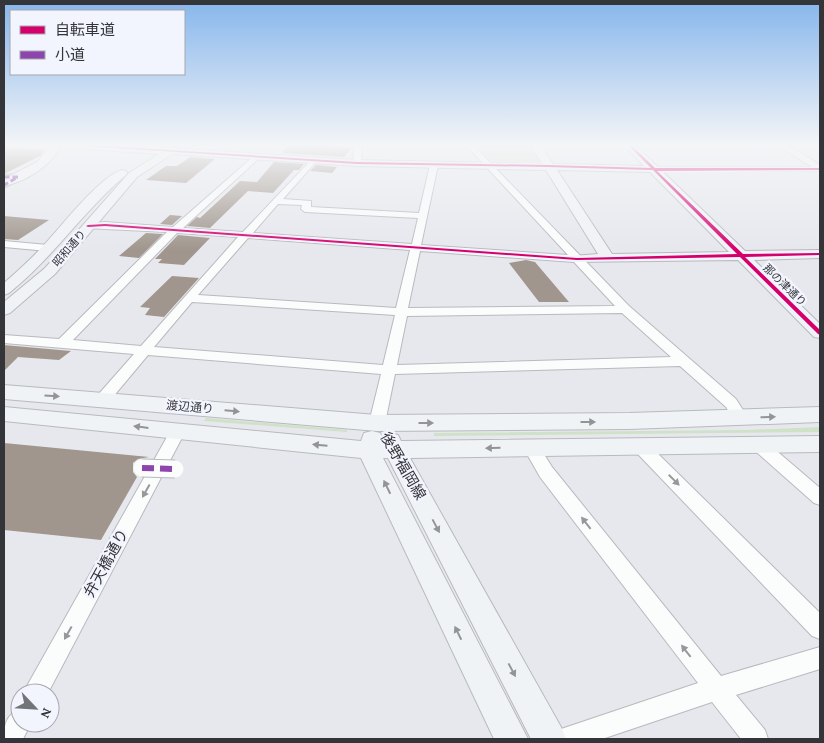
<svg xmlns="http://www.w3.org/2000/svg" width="824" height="743" font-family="'Crimson Pro','Noto Sans JP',serif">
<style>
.green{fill:#cfe1c6}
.building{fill:#a0968d}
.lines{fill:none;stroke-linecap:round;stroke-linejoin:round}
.street-tunnel{stroke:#c3c4ca;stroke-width:8;stroke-dasharray:8 4;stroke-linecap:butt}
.street-casing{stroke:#b9b9be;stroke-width:2}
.secondary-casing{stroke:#b9b9be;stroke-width:2}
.street{fill:#fbfcfc;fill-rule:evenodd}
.secondary{fill:#f0f3f6;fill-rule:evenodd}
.street-bridge-casing{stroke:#b9b9be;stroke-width:19;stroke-linecap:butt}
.street-bridge{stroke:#fbfcfc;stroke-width:17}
.quiet-far1{stroke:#8e44ad;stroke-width:3;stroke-dasharray:5.5 3;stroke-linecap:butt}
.quiet{stroke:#8e44ad;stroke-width:6;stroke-dasharray:12 6;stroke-linecap:butt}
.cycleway-casing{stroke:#f2f4fe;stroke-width:3}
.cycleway{fill:#d6006c;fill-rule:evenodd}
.oneway{fill:#929497}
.oneway2{fill:#97989a}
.labels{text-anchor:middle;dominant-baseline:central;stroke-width:5;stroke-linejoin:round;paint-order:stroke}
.far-street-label{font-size:11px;fill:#333538;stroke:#f2f4fe}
.street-label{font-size:12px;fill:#333538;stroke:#f2f4fe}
.near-street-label{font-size:15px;fill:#333538;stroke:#f2f4fe}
</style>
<rect width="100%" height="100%" fill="#e7e8ee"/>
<!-- green -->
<path class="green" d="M477,146h54l9,16 -45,-1 -6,-2z
M206,418l141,12v2l-143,-11z
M820,427v5l-386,4v-3l313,-3z"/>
<!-- building -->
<path class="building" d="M288,146h43l21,2 -8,9 -62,-4z
M4,147l41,3 -5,6 -36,18z
M190,157l25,2 -29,24 -40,-3 20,-14h11z
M274,162l30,2 -5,6h-5l-21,23 -25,-2 -38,37 -23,-2 10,-9 3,1 40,-37 17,1z
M316,165l21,2 -5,6 -22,-2z
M170,215l12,1 -10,9 -12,-1z
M4,216l45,4 -31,20 -14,-1z
M146,233l17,1 -24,24 -20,-2z
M178,235l32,3 -26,27 -26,-2 4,-4h-7z
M526,260l9,2 34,40h-30l-30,-39z
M172,276l27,2 -35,39 -19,-2 5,-7 -10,-1z
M4,345l67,6 -12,9 -41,-3 -14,14z
M4,443l145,14 -11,2 -5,4v9l4,5 -36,63 -97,-10z"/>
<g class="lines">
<!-- street-tunnel -->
<path class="street-tunnel" d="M4,177h14l-14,8"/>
<defs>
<path id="street" d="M354,146h8l-1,17 -4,2 -4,-2z
M467,146h7l155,160 107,93 12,19 -3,4 -5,2 -5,-2 -9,-15 -46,-41 -285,8 -10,49 -3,4 -5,2 -5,-2 -3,-4 12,-49 -233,-19 -41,49 -5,1 -5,-1 -2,-4 2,-4 37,-42 -130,-11v-8l55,4 108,-107 -82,-4v-4l20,-2 68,5 81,-71 4,2 -1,2 -74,68 60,4 69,-73h3v4l-32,36 28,2v6l108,6 11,-48 4,-2 4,2 -17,80 147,10zM278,204l24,1 -1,4 4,3 113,6 -6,26 -159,-11zM177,233l61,4 -97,109 -68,-6zM248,238l162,12 -14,58 -198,-13zM420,251l154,11 41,44 -207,2zM192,302l203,13 -12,50 -229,-18zM622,313l49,44 -274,8 10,-49z
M650,167h170v4h-167l-4,-2z
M4,241l44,4 5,3 -5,3 -44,-4z
M177,426l5,2 3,4 -137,261h-25l149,-265z
M639,439l6,2 175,172v26l-8,-3 -179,-187 -2,-4 2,-4z
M759,439l6,2 55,47v17l-6,-2 -61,-54 -2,-4 2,-4z
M531,441l6,2 15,24 169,209 99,-29v22l-84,26 29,35 3,9h-27l-29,-37 -110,37h-47l3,-9 9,-3 131,-44 -158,-206 -17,-30 2,-4z
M20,709v14h11l-8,16h-19c0,-14 2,-24 16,-30z"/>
<path id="secondary" d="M51,146h10c-10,20 -36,36 -57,40v-7l33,-17z
M80,146h58l219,14 185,4 -11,-18h10l12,18 91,2 -19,-20h11l109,105 75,-1v8l-66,2 66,64v14l-6,-1 -76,-77 -166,2 -2,-3 2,-3 26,-2 -52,-84 -189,-4 -185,-12 -35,23 -82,97 -45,39 -6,2v-13l41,-34 84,-95 30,-19 -74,-5zM557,170l93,2 79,80 -117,2z
M778,146h12l30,19v7z
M122,170l4,1 1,2 -1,2c-43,36 -73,83 -117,118l-5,2v-12c14,-12 27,-24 40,-38 16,-17 57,-70 78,-75z
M4,385l373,30 252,-2 191,-6v15l-191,7 -252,2 -373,-32z
M4,407l357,34 3,-8 8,-2 8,2 2,4 8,-4 8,2 3,6 419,-5v16l-410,6 151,269 5,12h-35l-143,-281h-5l145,281h-34l-133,-281 -357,-37z"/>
</defs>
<!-- street casing -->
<use href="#street" class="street-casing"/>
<!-- secondary casing -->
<use href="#secondary" class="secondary-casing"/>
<!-- street -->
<use href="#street" class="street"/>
<!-- secondary -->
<use href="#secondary" class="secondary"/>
<defs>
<path id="street-bridge" d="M142,468l33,1"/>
</defs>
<!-- street-bridge casing -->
<use href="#street-bridge" class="street-bridge-casing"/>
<!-- street-bridge -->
<use href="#street-bridge" class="street-bridge"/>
<!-- quiet-far1 -->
<path class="quiet-far1" d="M4,177h14l-14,8"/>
<!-- quiet -->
<path class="quiet" d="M142,468l33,1"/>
<defs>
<path id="cycleway" d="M84,146h22l251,16 191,3 103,3 -22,-22h3l23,22h165v2l-163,1 86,83 77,-1v2l-75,2 75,73v5l-2,-1 -78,-77 -163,3 -472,-34 -17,1 -2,-1 2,-1 17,-1 472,34 160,-4 -84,-84 -105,-3 -191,-3z"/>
</defs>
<!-- cycleway casing -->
<use href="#cycleway" class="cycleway-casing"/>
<!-- cycleway -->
<use href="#cycleway" class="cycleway"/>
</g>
<!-- one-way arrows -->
<defs><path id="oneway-solid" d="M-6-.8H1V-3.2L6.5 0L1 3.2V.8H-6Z" transform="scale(1.25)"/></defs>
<g class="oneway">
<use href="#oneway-solid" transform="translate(52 396) rotate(4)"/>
<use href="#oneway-solid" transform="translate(232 411) rotate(5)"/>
<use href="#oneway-solid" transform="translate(768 417) rotate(-2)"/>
<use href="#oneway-solid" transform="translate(588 422)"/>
<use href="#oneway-solid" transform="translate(426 423)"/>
<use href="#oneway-solid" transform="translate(141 427) rotate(-173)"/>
<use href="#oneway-solid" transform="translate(320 445) rotate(-175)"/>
<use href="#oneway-solid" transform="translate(493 448) rotate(179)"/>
<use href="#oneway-solid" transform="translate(387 487) rotate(-116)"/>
<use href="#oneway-solid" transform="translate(436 526) rotate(62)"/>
<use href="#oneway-solid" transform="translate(458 633) rotate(-116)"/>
<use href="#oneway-solid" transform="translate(512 670) rotate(62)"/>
</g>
<g class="oneway2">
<use href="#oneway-solid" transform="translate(674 480) rotate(45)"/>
<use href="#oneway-solid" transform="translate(146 491) rotate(119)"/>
<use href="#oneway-solid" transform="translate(586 523) rotate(-128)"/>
<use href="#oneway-solid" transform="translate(68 633) rotate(119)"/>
<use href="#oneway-solid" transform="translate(686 651) rotate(-128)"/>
</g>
<!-- sky -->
<linearGradient id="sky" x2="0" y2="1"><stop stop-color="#86b6ec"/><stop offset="0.58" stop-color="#f4f5f7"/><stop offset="1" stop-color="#f4f5f7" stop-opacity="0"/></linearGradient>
<rect width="824" height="250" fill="url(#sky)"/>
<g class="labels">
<!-- far-street labels -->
<g class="far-street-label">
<text transform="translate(69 248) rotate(-49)">昭和通り</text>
<text transform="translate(785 285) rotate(44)">那の津通り</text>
</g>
<!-- street labels -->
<g class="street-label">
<text transform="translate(190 407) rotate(5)">渡辺通り</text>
</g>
<!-- near-street labels -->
<g class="near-street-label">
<text transform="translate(403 466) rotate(60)">後野福岡線</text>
<text transform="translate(106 563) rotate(-61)">弁天橋通り</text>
</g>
</g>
<!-- border -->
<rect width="824" height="743" fill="none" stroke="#333538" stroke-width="10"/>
<!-- legend -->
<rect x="10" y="10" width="175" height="65" fill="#f2f4fe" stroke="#a6a8af"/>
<rect x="20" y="26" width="25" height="8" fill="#d6006c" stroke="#a6a8af"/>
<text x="55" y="35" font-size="15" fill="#333538">自転車道</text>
<rect x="20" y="51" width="25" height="8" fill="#8e44ad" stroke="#a6a8af"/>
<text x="55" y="60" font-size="15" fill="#333538">小道</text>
<!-- north arrow -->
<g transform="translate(35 708) rotate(115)"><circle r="24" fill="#f2f4fe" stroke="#a6a8af"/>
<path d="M0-4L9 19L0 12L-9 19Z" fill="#727478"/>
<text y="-8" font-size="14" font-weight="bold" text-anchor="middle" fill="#333538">N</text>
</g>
</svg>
